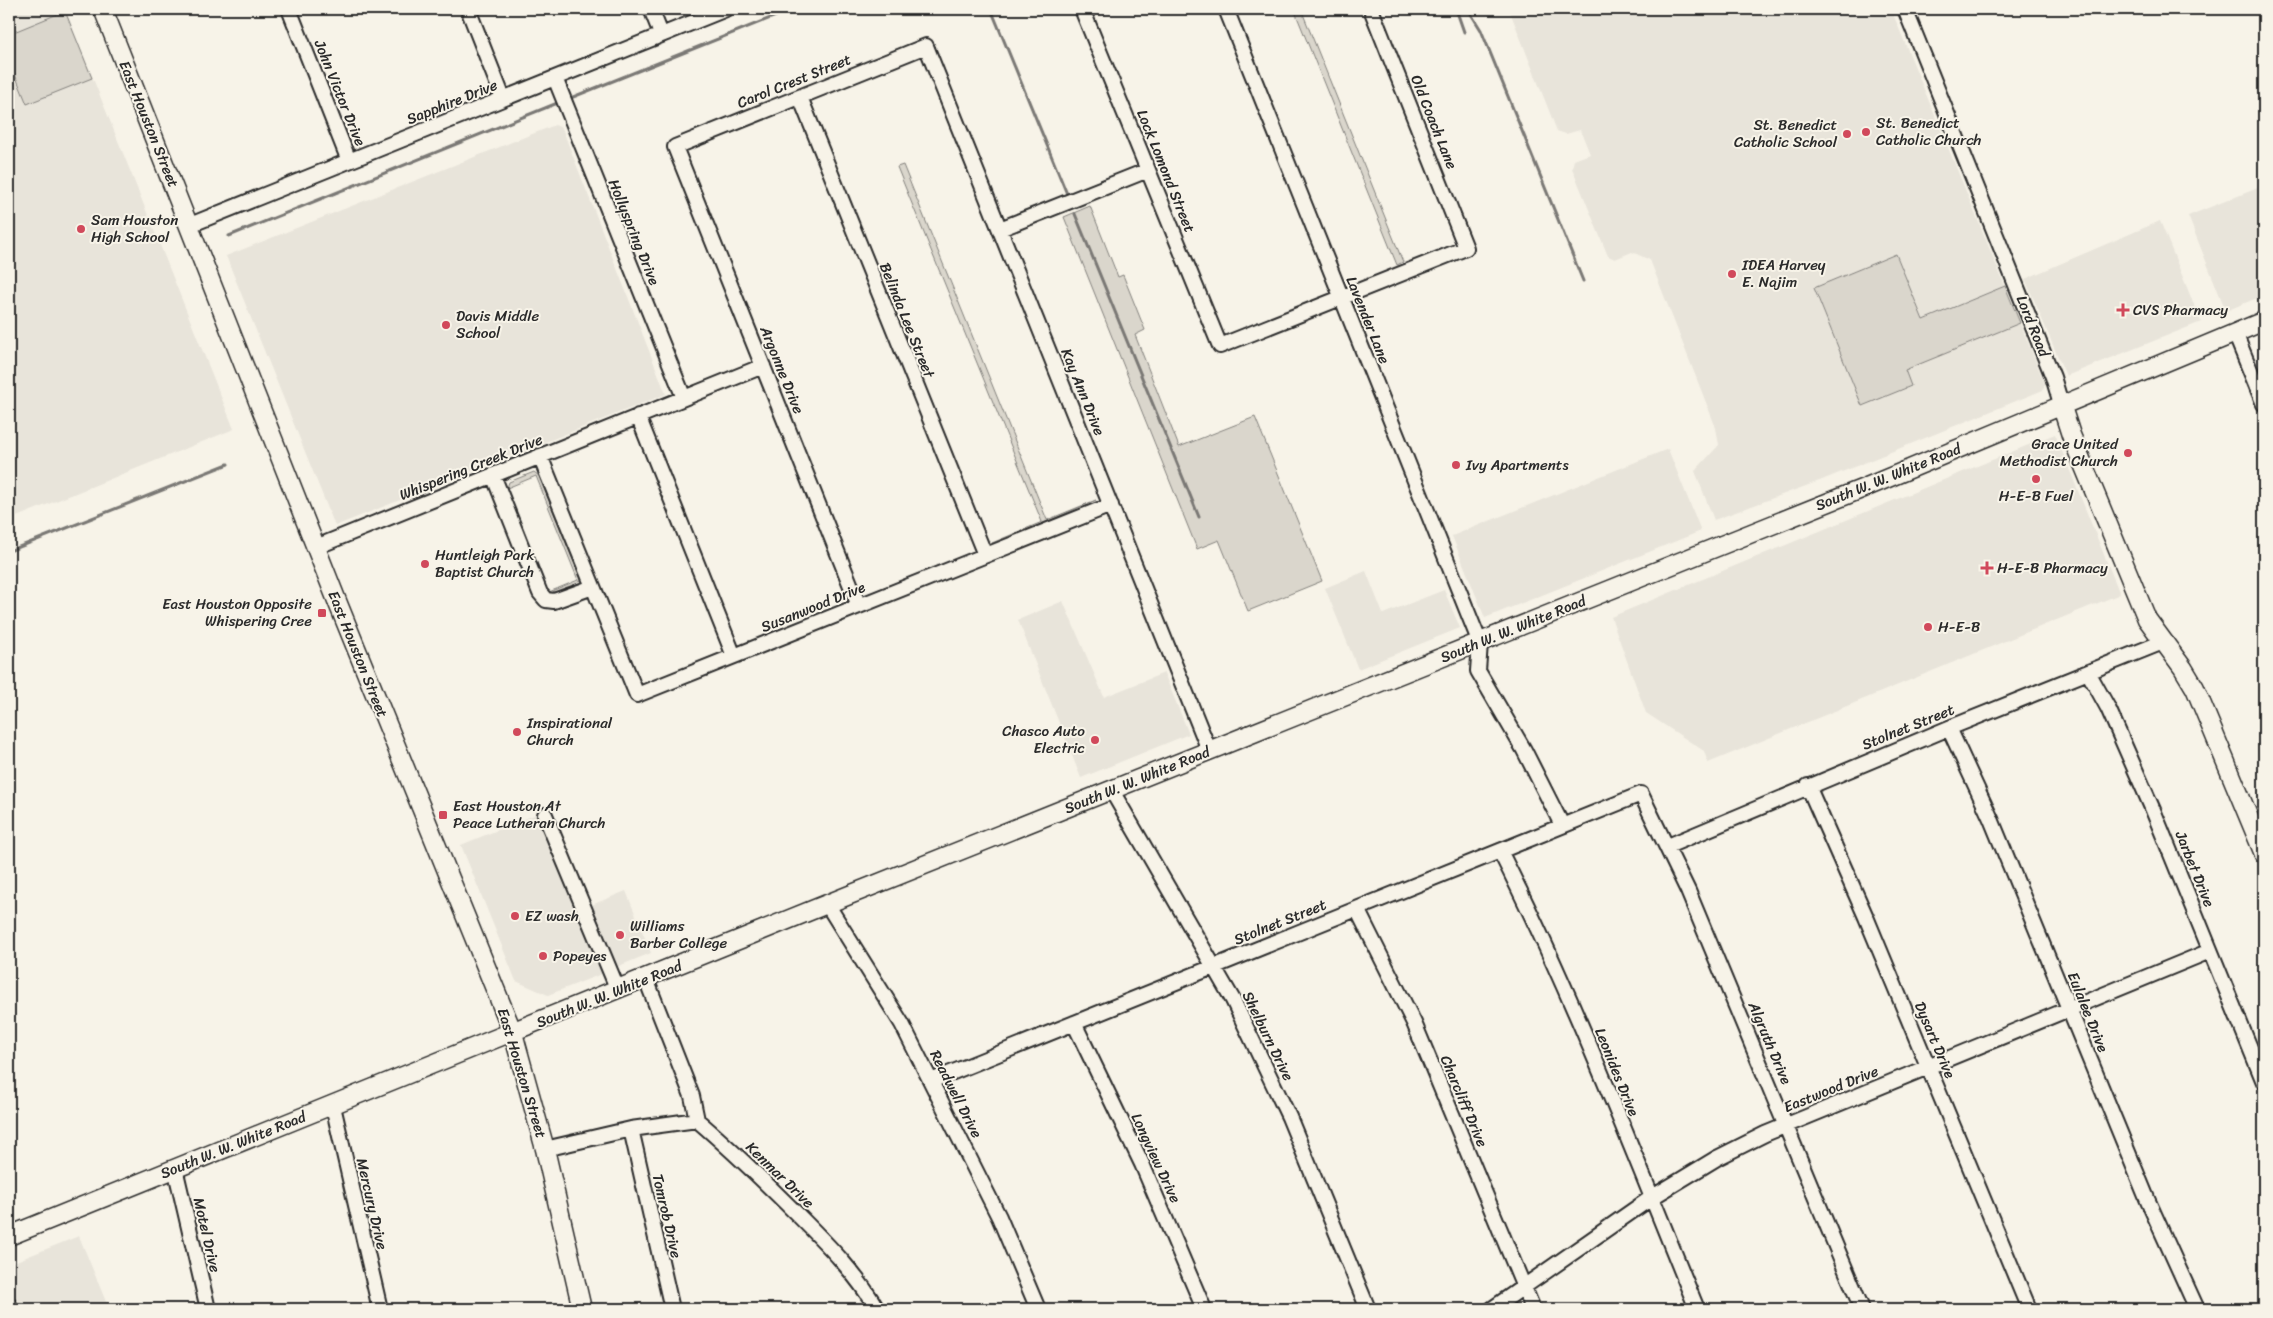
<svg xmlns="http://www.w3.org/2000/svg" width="2273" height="1318" font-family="Sriracha,sans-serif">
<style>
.built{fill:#e8e4da}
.green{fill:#dad6cc;stroke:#82807c}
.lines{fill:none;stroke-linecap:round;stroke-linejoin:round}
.stream{stroke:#7a7874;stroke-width:3}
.minor-casing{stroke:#2b2b2b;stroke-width:18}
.major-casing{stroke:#2b2b2b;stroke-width:21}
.minor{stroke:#f7f3e8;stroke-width:14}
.major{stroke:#f7f3e8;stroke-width:18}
.poi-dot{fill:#d1495b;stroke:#f7f3e8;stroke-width:2}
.labels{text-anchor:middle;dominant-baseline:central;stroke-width:4;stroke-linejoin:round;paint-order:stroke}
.street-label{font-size:15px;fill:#2b2b2b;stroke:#f7f3e8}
.poi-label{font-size:15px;fill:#2b2b2b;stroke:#f7f3e8;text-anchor:start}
</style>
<rect width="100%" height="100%" fill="#f7f3e8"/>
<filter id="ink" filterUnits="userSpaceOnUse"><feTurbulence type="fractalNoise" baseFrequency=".02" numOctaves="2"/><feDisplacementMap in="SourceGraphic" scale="10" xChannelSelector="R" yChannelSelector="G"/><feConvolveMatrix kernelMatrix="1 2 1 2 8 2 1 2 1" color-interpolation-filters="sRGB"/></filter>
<g filter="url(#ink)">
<!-- built -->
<path class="built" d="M9,9h56l169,420 -225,91z
M1509,9h191l2,4 11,-4h178l114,277 -82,34 -27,-66 -82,34 48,118 49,-20 -7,-16 116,-47 25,61 -2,6 -221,90 -108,40 -19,-49 24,-26 -3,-17 -66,-168 -18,-8 -17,7 -7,-3 -36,-88 2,-8 16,-6 -6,-15 -4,-9 -14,4 -9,-3z
M555,125l7,3 104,266 -331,132 -109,-270z
M2263,186l1,109 -38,16 -38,-95z
M2160,221l41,101 -135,54 -41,-97z
M2055,434l65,160 -412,169 -4,-12 -58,-38 -35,-96z
M1668,449l33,82 -216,87 -33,-82z
M1366,571l17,43 61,-24 16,38 -102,41 -33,-81z
M1063,601l41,96 60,-24 25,61 -108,44 -63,-158z
M539,813l65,160 -56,22 -32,-14 -55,-136z
M626,891l25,62 -37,15 -25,-62z
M79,1236l30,73h-100v-45z"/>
<!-- green -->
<path class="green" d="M1294,9h7l102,253 -6,3z
M65,11l27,67 -65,26 -18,-44v-26z
M903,165l144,355 49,-20 -100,44 -4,-1 50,-21 -145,-355z
M1090,206l28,71 5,-2 22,55 -10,5 44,112 76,-30 67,164 -74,30 -29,-71 -22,9 -133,-332z
M1896,254l27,66 82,-34 15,37 -115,47 6,16 -49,20 -48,-118z
M534,472l5,4 42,103 -2,4 -25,11 -5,-2 29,-12 -42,-104 -29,12 2,-6z"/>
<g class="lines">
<!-- stream -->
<path class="stream" d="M991,9l76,185
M1456,9l8,23
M1468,9l13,21 102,251
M568,99l225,-90
M1075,214l124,303
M229,236l331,-134
M9,551l219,-87"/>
<defs>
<path id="minor" d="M289,9l60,152
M468,9l35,89
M651,9l10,25
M1082,9l138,337 246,-98 -95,-239
M1226,9l254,634 -2,28 46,79 38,75
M1905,9l148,368 9,30
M555,78l129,320
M800,97l185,458
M190,225l536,-216
M1000,229l148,-59
M2235,333l29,71
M638,416l96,240
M540,456l97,239 474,-190
M493,475l47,118 6,7 8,1 39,-14
M316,547l447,-181
M859,606l-184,-459 251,-101 283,704
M2088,672l20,36 45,102 111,272
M1949,728l42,91 157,382 49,108
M1808,786l58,131 163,392
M1112,791l121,209 56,117 79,192
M545,815l73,175
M1668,846l281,-118 214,-86
M1500,851c75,148 134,304 197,458
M827,904l75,120 97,193 39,92
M1357,909l57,114 119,286
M646,979l46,117 5,24
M1074,1023l68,141 62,145
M931,1081l710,-287 47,97 174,418
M333,1106l47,203
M631,1129l41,180
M545,1149l86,-20 66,-9c35,30 68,62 101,95 30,30 58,58 79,94
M175,1168l33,141
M9,1305l2,4
M1492,1309l159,-111 66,-40 48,-24 445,-183"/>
<path id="major" d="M103,9l236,597 174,427 32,116 37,160
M2062,407l9,28 76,184 36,49 12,20 69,166
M9,1236l818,-332 1037,-416 400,-167"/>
</defs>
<!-- minor casing -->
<use href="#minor" class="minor-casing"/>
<!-- major casing -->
<use href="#major" class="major-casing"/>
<!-- minor -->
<use href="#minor" class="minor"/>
<!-- major -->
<use href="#major" class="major"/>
</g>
</g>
<!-- markers -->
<g class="poi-dot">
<circle cx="1866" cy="132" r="5"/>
<circle cx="1847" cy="134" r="5"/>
<circle cx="81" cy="229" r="5"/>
<circle cx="1732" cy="274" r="5"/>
<path d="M2120.5 302.5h5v5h5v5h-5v5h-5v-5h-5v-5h5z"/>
<circle cx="446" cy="325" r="5"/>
<circle cx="2128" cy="453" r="5"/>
<circle cx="1456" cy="465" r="5"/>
<circle cx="2036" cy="479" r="5"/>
<circle cx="425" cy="564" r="5"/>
<path d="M1984.5 560.5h5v5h5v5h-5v5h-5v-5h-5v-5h5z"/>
<rect x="317" y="608" width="10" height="10" rx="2.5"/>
<circle cx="1928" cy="627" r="5"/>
<circle cx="517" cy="732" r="5"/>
<circle cx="1095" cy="740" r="5"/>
<rect x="438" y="810" width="10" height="10" rx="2.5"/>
<circle cx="515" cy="916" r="5"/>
<circle cx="620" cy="935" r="5"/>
<circle cx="543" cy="956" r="5"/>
</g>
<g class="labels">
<!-- street labels -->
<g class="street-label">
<text transform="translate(794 81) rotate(-22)">Carol Crest Street</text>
<text transform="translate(340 93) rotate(68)">John Victor Drive</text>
<text transform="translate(452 102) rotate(-22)">Sapphire Drive</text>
<text transform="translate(1434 122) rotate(68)">Old Coach Lane</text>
<text transform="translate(149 124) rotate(68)">East Houston Street</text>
<text transform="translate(1166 171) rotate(68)">Lock Lomond Street</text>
<text transform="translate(634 232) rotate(68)">Hollyspring Drive</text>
<text transform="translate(907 320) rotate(68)">Belinda Lee Street</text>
<text transform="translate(1368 320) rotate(68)">Lavender Lane</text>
<text transform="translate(2033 326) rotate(68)">Lord Road</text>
<text transform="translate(782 370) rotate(68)">Argonne Drive</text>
<text transform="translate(1083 392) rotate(68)">Kay Ann Drive</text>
<text transform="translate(471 467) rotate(-22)">Whispering Creek Drive</text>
<text transform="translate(1888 477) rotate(-22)">South W. W. White Road</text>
<text transform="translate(813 607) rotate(-22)">Susanwood Drive</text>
<text transform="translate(1513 629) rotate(-22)">South W. W. White Road</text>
<text transform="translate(358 654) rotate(68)">East Houston Street</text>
<text transform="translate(1908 727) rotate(-22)">Stolnet Street</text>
<text transform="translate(1137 780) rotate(-22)">South W. W. White Road</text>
<text transform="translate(2195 869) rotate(68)">Jarbet Drive</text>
<text transform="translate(1280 922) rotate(-22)">Stolnet Street</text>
<text transform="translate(609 994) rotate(-22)">South W. W. White Road</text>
<text transform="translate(2088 1012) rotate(68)">Eulalee Drive</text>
<text transform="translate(1268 1036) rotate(64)">Shelburn Drive</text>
<text transform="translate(1935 1040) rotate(67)">Dysart Drive</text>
<text transform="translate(1770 1043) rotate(67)">Algruth Drive</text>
<text transform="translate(1617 1072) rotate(68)">Leonides Drive</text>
<text transform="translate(522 1073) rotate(73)">East Houston Street</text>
<text transform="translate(1831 1089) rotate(-22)">Eastwood Drive</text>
<text transform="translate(956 1094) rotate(63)">Readwell Drive</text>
<text transform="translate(1464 1101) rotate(67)">Charcliff Drive</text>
<text transform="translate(233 1145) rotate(-22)">South W. W. White Road</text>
<text transform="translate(1156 1158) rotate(65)">Longview Drive</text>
<text transform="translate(780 1175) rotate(44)">Kenmar Drive</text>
<text transform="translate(372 1204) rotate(77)">Mercury Drive</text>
<text transform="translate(667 1216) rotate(77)">Tomrob Drive</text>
<text transform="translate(207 1235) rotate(77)">Motel Drive</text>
</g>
<!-- poi labels -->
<g class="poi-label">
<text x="1876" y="123">St. Benedict<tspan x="1876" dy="17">Catholic Church</tspan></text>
<text x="1837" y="125" text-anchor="end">St. Benedict<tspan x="1837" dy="17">Catholic School</tspan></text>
<text x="91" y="220">Sam Houston<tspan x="91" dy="17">High School</tspan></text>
<text x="1742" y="265">IDEA Harvey<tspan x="1742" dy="17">E. Najim</tspan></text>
<text x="2133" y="310">CVS Pharmacy</text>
<text x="456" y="316">Davis Middle<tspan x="456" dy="17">School</tspan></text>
<text x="2118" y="444" text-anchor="end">Grace United<tspan x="2118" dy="17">Methodist Church</tspan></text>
<text x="1466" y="465">Ivy Apartments</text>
<text x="2036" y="496" text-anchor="middle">H-E-B Fuel</text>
<text x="435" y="555">Huntleigh Park<tspan x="435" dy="17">Baptist Church</tspan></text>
<text x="1997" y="568">H-E-B Pharmacy</text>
<text x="312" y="604" text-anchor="end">East Houston Opposite<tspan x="312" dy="17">Whispering Cree</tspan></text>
<text x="1938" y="627">H-E-B</text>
<text x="527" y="723">Inspirational<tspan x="527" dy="17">Church</tspan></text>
<text x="1085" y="731" text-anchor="end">Chasco Auto<tspan x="1085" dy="17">Electric</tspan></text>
<text x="453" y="806">East Houston At<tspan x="453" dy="17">Peace Lutheran Church</tspan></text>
<text x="525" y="916">EZ wash</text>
<text x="630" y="926">Williams<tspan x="630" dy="17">Barber College</tspan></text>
<text x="553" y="956">Popeyes</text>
</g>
</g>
<!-- margin -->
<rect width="2273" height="1318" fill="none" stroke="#f7f3e8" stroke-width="30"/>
<rect x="15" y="15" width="2243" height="1288" fill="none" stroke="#2b2b2b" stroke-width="2" filter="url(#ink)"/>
</svg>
